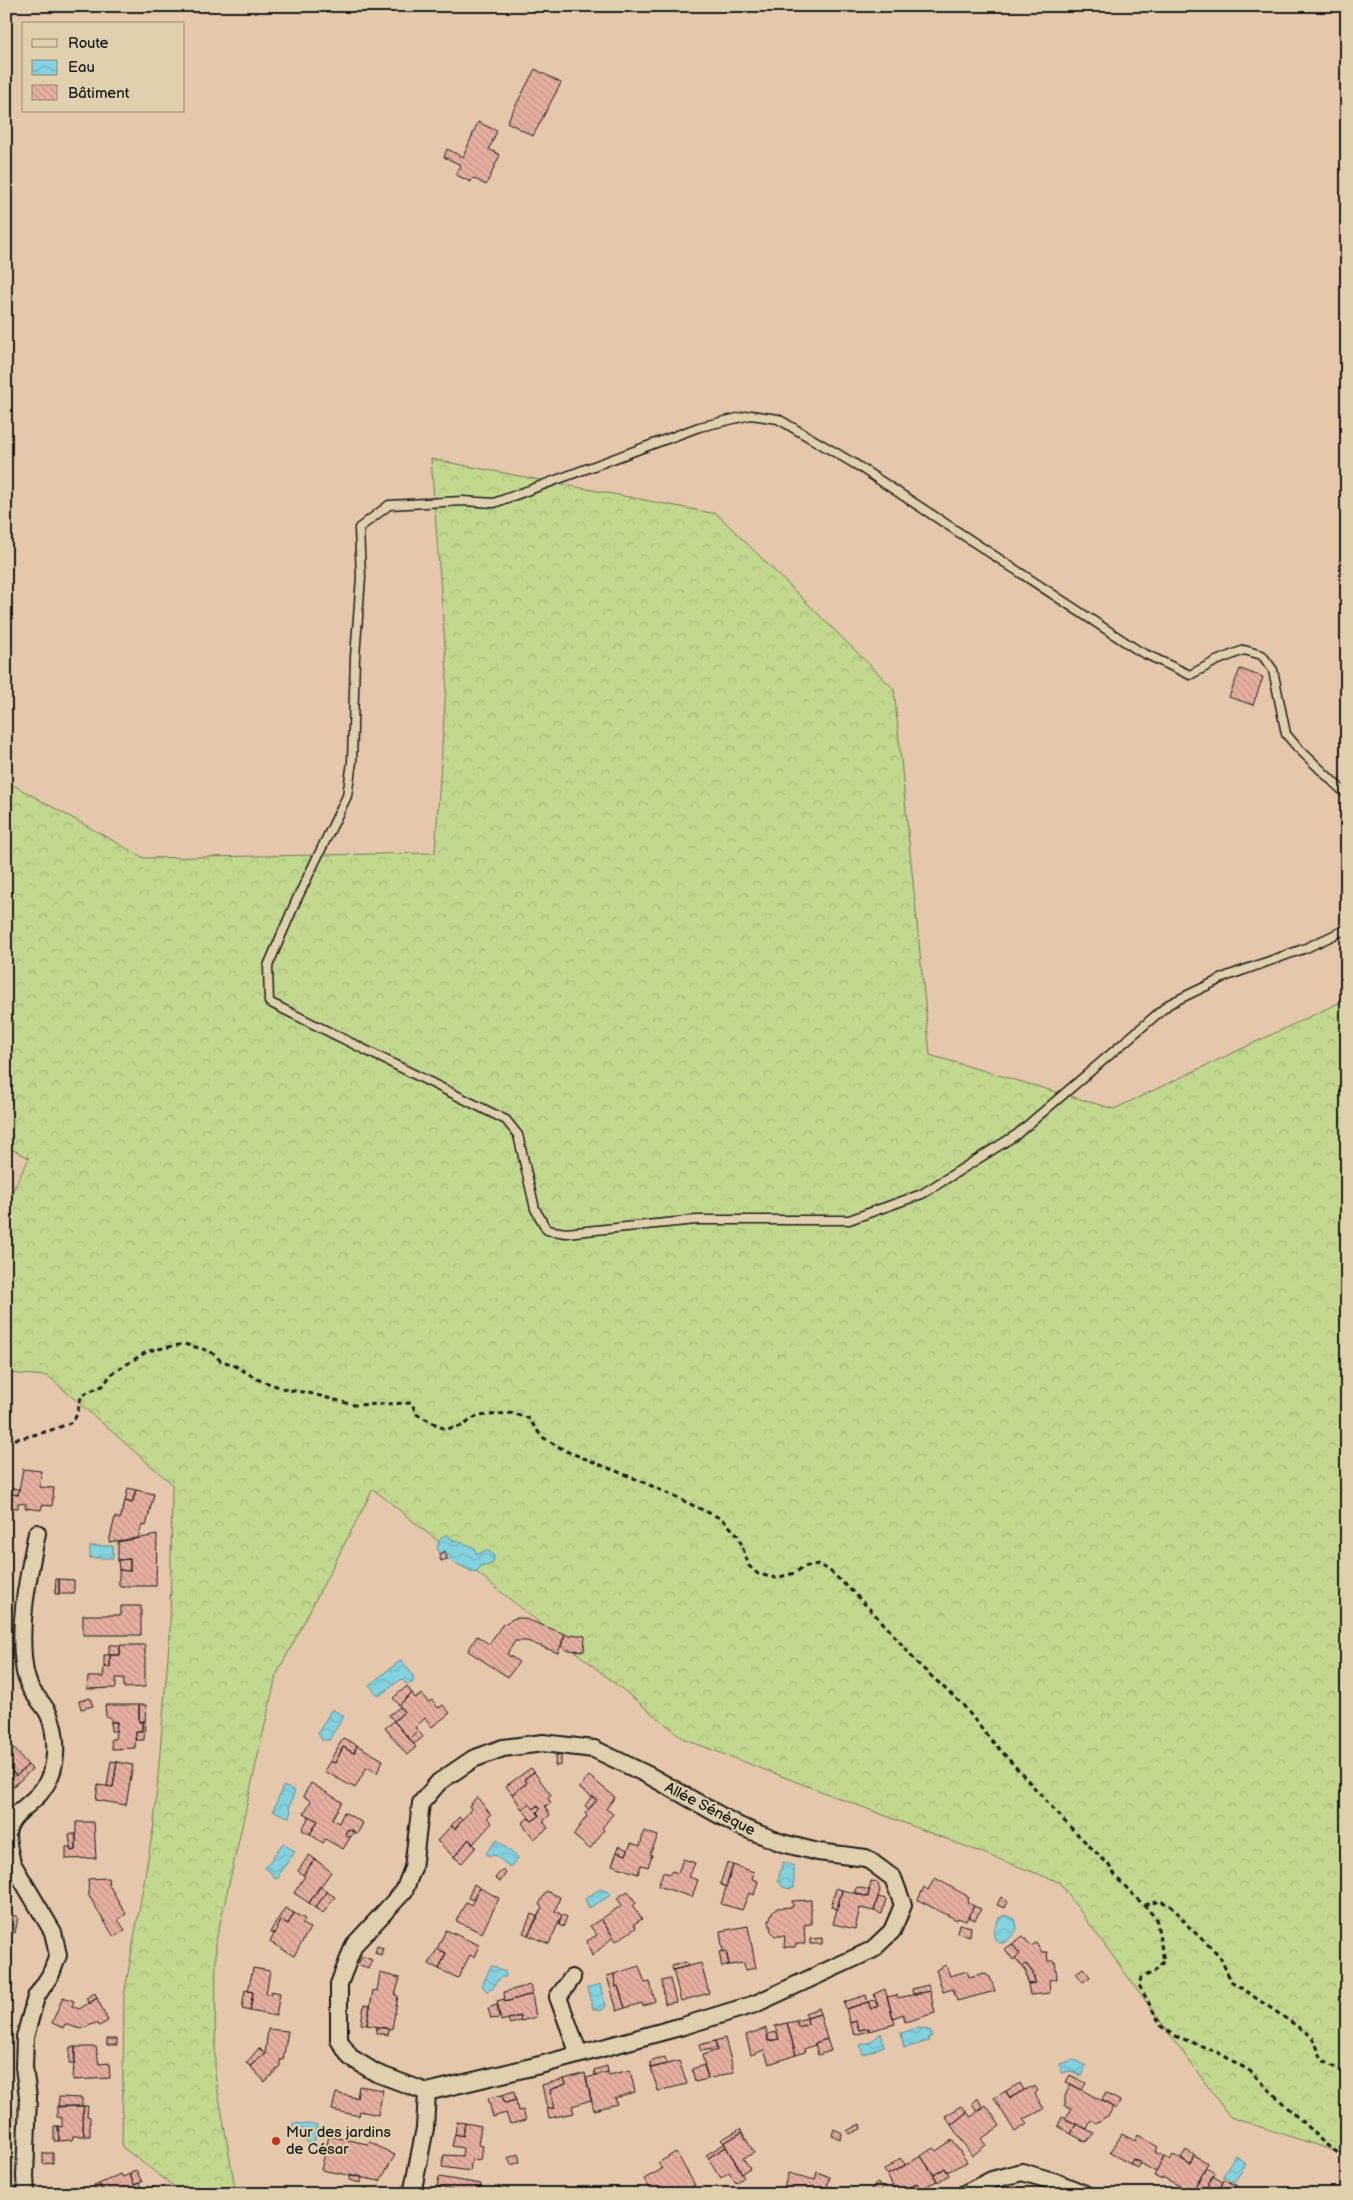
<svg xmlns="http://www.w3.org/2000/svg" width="1353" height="2200" font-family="'Balsamiq Sans',sans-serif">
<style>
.forest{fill:url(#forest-crowns);stroke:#6f7a55}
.water{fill:url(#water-waves);stroke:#5a8992}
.building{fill:url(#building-back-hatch);stroke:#1c1c1c}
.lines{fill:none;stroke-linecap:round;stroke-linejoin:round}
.service-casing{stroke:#1c1c1c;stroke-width:11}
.minor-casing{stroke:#1c1c1c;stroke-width:20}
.path{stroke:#1c1c1c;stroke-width:3;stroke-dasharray:5 4;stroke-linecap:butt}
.service{stroke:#e1d0ad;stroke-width:8}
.minor{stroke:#e1d0ad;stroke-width:16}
.poi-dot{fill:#c8321e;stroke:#e1d0ad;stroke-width:2}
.labels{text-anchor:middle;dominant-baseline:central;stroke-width:4;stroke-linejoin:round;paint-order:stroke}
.street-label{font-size:15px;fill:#1c1c1c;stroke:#e1d0ad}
.poi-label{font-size:15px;fill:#1c1c1c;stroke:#e1d0ad;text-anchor:start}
</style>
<defs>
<pattern id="forest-crowns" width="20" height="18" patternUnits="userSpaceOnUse" patternTransform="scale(1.25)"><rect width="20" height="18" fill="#c2d88e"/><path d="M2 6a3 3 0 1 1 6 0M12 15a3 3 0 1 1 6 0" fill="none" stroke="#a6b97a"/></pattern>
<pattern id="water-waves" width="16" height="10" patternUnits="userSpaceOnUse" patternTransform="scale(1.25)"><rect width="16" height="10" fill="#83d2e0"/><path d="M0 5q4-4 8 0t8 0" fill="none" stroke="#71b4c0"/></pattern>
<pattern id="building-back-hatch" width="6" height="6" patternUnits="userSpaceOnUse" patternTransform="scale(1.25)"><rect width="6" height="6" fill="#e6afa1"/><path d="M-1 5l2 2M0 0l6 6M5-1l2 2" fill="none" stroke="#c5968a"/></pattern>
</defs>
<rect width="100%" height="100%" fill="#e5c8ab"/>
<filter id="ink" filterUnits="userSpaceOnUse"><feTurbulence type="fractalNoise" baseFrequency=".02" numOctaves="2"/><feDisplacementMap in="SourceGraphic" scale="10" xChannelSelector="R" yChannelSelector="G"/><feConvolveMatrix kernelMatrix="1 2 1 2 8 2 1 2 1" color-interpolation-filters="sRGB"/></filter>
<g filter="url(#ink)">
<!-- forest -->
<path class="forest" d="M431,459l286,55 177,175 36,366 184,54 233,-110v1156l-117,-38 -171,-235 -375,-143 -311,-250 -97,187 -60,265 -1,133 21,120h-52l-62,-47 2,-151 30,-172 16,-192 2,-148 -124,-108 -42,-3v-169l23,-46 -23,-12v-365l138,77 291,-5 12,-181z"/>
<!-- water -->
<path class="water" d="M447,1534l5,6c9,0 14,5 22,8l2,5 3,1 6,-4 5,2 4,3 -1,8 -5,3 -7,-1 -3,6 -5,1 -26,-13 -2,-8 -6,3c-4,-10 1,-16 8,-20z
M90,1546h23v12h-23z
M401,1660l11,14 2,6 -2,3 -5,1 -6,-5 -22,17 -10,-11z
M332,1709l12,7 -15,24h-7l-4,-7z
M283,1786l12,5 -6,16 2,4 -2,6 -16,-6z
M497,1840l21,18 -8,9 -15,-12 -6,1 -3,-3z
M283,1843l12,9 -16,21v5l-4,1 -3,-5 -7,-6z
M783,1862l11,4v22l-5,1 -6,-2 -5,-6z
M600,1889l9,3 2,3 -22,13 -4,-9z
M1006,1915l9,4 2,9c-5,11 -19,25 -24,5l6,-15z
M491,1966l6,1 4,4h4l1,6h-5l-9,12 -5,2 -5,-5z
M600,1984l6,22 -5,5 -8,-2 -6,-21z
M918,2028l8,1 1,2 3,-1 2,6 -4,2 1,3 -25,7 -3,-15z
M881,2033l3,13 -21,9 -3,-10 11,-3z
M1074,2060l12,6 -4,10 -11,-5 -10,2 -1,-9z
M293,2123l24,2 -3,18h-6l-5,-7 -11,-2z
M1235,2155l11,9 -12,18 -11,-6z"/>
<!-- building -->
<path class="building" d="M535,69l26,14 -28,53 -26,-14z
M478,122l19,9 -8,18 11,6 -14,30 -13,-7 -2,4 -15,-7 5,-10 -17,-8 3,-8 16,8z
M1240,669l23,8 -10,28 -24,-8z
M23,1469l18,2 -1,16 14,1 -2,18 -10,-1 -1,5 -16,-2 1,-4 -8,-1v5l-12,-1v-14l12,2z
M6,1488l13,1 -1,6 -12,-2z
M128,1488l8,2 -4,13 -7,-2z
M136,1490l18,4 -8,32 -4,-1 -4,13 -29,4 6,-25 5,2 5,-18 7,2z
M157,1535l-1,51h-37v-16l11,1v-12l-12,1v-18z
M445,1551l2,8 -6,2 -2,-7z
M130,1559v12l-11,-1 -1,-10z
M56,1579h3v15h-4z
M59,1579l15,1v14h-15z
M121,1606h20v29h-58v-20h38z
M515,1618h8l42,16 -7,19 -31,-12h-12l-8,13 12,8 -11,15 -40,-26 9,-15 12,8 13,-19z
M565,1634l6,3v-3l14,2 -1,15 -18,-1 -5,-4z
M109,1645h11v10h-10v12h-6v-12h5z
M120,1645h25v42l-21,1v-10h-8v10l-29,1 1,-12h15l1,-10h6v-12h10z
M407,1686l5,7 -13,12 -6,-7z
M412,1693l3,5 7,-4 6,8 4,-2 6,8 5,-3 7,8 -18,14 -7,-9 -10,10 3,2 -9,9 -15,-18 10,-9 -5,-7z
M90,1698l3,8 -12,3 -2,-8z
M105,1705h34v17l3,-1v10h-6l-1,17 -23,1 -1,-10h4l2,-17h-6v-4l-5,-2z
M139,1705h7l-1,16 -6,1z
M400,1707l4,5 -10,9 -5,-6z
M142,1721h3l-1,19h-9l1,-9h6z
M394,1721l22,26 -9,8 -22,-27z
M111,1722h6l-1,9h-5z
M418,1730l5,7 -9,7 -5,-5z
M343,1738l14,7 -3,8 -11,-6 -8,16 -5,-2z
M357,1745l26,15 -6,13 -10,-6 -12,21 -31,-17 6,-10 5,2 8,-16 11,6z
M12,1746l16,19 -12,11 -3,-4 -7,5v-26z
M556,1755h5v10l-6,1z
M111,1761l6,1 -4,25 -6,-1z
M117,1762l16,3 -7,40 -30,-5 2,-15 15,2z
M28,1765l4,4 -21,20 -5,-4v-8l7,-5 3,4z
M531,1768l3,4 -10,7 3,4 -15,11 -6,-8z
M534,1772l17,23 -3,3 3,5 -6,3 5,9 -7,6 5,7 -14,11 -12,-16 6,-5 4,3 7,-5 -2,-4 3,-3 -3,-4 -3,4 -5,-5 -7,5 -10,-15 15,-11 -3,-4z
M589,1776l26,21 -9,12 7,5 -11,14 2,2 -14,19 -17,-14 14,-19 -2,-3 12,-13 -18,-12z
M311,1783l31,19 -10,17 7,4 5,-11 19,11 -6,11 -9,-5 -3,5 5,4 -7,11 -18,-10 -2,4 -13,-9 8,-13 -14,-8 7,-12 -8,-5z
M592,1796l5,4 -8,9 -4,-3z
M477,1797l14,18 -4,3 5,5 -19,21 -4,-5 -15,18 -17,-16 14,-15 4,3 16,-20 -2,-3z
M529,1804l5,5 3,-4 3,4 -3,3 2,4 -7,5 -10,-12z
M309,1816l9,5 -8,13 -8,-4z
M459,1817l3,3 -7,9 -4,-3z
M76,1822h18l2,36 -30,1v-12h4l1,4 5,-1z
M348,1829l6,2 -4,7 -5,-4z
M644,1831l14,5 -8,18 2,1 -4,12 -7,-2 -3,9 -26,-9 5,-13 9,3 5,-12 9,3z
M69,1834h7v16l-5,1z
M469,1839l7,8 -14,16 -8,-6z
M619,1846l9,4 -2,5 -9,-3z
M309,1855l6,4 -12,16 -5,-4z
M315,1859l16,13 -22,31 -15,-10 11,-17 -2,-1z
M683,1859l12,4 -6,14 9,3 -6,17 -34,-11 5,-14 7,2 2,-3 6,2z
M727,1863l6,2 -7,22 -6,-3z
M733,1865l21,7 -2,7 6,2 -4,14 -5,-2 -7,17 -21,-6z
M502,1870l4,3 -6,9 -5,-4z
M108,1878l1,7 17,29 -8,6 7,10 -11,7 -25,-41 -1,-17z
M935,1878l34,19 -2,5 7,4 -8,15 -8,-3 -1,2 -39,-20 6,-13 4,3z
M871,1881l6,1 3,8 -6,21 -14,-3 -5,21 -22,-5 9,-34 26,7z
M474,1884l6,4 -8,12 -4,-2z
M320,1886l7,6 -12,16 -6,-5z
M857,1887l12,3 -1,7 -14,-5z
M480,1888l19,10 -17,35 -26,-12 10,-19 5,3z
M836,1888l6,2 -5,19 -6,-2z
M546,1891l14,6 -5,14 7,4 -13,29 -21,-9 14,-28 -3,-2z
M628,1891l8,12 -3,3 9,13 -8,5 2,4 -20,13 -15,-22 21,-14 -5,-7z
M327,1892l8,5 -12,16 -8,-5z
M878,1897l8,2 -4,15 -8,-3z
M1001,1897l7,5 -3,6 -8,-3z
M811,1900v24l-7,1 1,19h-9l-1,3h-11l1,-11h-10l-4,-5 -2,-10 3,-9 5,-4 16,-1 -1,-6z
M974,1906l7,3 -6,11 -7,-3z
M285,1908l9,5 -6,11 -10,-5z
M6,1913l12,4 -3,16 -6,-1 -3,9z
M294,1913l11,6 -3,5 8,4 -16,28 -24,-14 11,-22 7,4z
M531,1914l7,3 -10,18 -5,-2z
M562,1915l5,2 -4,10 -4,-2z
M278,1919l3,1 -6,14 -5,-2z
M601,1919l12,18 -21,19 -5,-15 10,-6 -7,-9z
M959,1924l12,3 -1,9 -13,-3z
M748,1926l8,42 -11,2 -1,-7 -15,2 -3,-14 -3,1 -3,-21z
M446,1930l33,15 -5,12 -4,-2 -12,23 -19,-9 7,-16 -9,-4z
M1023,1936l8,10 5,-3 5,9h6l1,9h7l2,18 -8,1 1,13 -20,2 -2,-11 7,-1 -2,-10 -7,-9 -3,3 -8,-9 5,-4 -8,-10z
M822,1938v6h-12v-5z
M1012,1944l8,10 -7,6 -8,-11z
M377,1946l6,2 -2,7 -6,-2z
M437,1949l9,4 -7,16 -10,-5z
M726,1951l3,14 -7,2 -3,-15z
M362,1956l10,4 -4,9 -10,-5z
M686,1962l2,4 -15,4 -1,-4z
M701,1963l8,30 -28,8 -8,-31z
M1026,1964l7,9 2,10 -7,1 -2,-12 -3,-5z
M946,1965l4,11 17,-5 2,6 15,-4 6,4 5,14 -38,10 -4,-12 -10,3 -7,-22z
M639,1966l6,17 5,-1 5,19 -12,5 -1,-3 -17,5 -7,-22 -2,1 -2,-13z
M253,1968l17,3 -4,23h5v-3l9,2 -4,23 -26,-5 3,-19 -5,-1z
M1083,1968l7,9 -7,5 -7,-9z
M380,1973l20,5 -5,17 3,1 -6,33 -25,-4 6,-35 4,1z
M614,1974l2,13 2,-1 7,22 -8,3 -10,-35z
M670,1979l6,23 -11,2 -3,-23z
M530,1985l2,9 -27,8 -1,-10z
M928,1985l2,6 -17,3 -1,-5z
M885,1989l10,35 -26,7v-3l-10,2 -3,-9 -6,2 -4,-14 22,-7 3,7 7,-3 -4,-12z
M245,1990l8,2 -3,19 -8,-2z
M930,1991l5,22 -30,9 -2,-8 -10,4 -6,-21 10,-2 1,3z
M95,1993l2,5 -8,6 -3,-6z
M532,1994l4,23 -15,4 -1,-5 -19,5 -4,-20 7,-2 1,3z
M866,1995l2,7 -22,7 -2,-7z
M63,1997l11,4 -2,5 7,3 18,-11 11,23 -9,5 -3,-3 -16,6 -15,-5 -2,4 -11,-5z
M874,2000l4,6 -7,3 -3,-7z
M364,2005l6,1 -3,19 -6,-1z
M497,2005l2,13 -8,1 -3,-11z
M819,2008l1,6 -13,4 -2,-5z
M820,2014l7,25 -12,4v2l-11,4 1,3 -9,3 -9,-32 9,-2 3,6 9,-3 -1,-6z
M520,2016l1,5 -11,3 -2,-5z
M807,2018l1,6 -9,3 -3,-6z
M856,2021l3,9 10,-2v3l-14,4 -5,-12z
M787,2023l9,32 -27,9 -5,-14 -13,5 -5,-20 20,-7 2,13 11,-2 -4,-13z
M377,2027l12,2 -1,6 -12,-2z
M268,2029l20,2 -5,29h-3v6l-15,16 -15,-16 15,-12z
M777,2032l2,7 -11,2v-7z
M725,2038l9,34 -26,7 -6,-24 16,-5 -3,-9z
M107,2039h10v6h-10z
M827,2039l4,12 -13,4 -3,-12z
M715,2041l2,7 -16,3 -2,-6z
M70,2047h5v17h-6z
M75,2047h21l3,17 10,-1 1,15 -37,2z
M259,2048l6,6 -15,12 -4,-3z
M665,2057l2,7 -16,4 -1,-6z
M679,2061l8,23 -29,7 -7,-23z
M704,2065l4,14 -13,3 -3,-13z
M607,2066l1,6 -13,3 -1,-5z
M630,2070l5,22 -20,6 2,6 -23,6 -8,-32 22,-6 1,3z
M585,2073l6,27 -19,6 2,7 -25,5 -2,-9 7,-1 -4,-18 16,-6 -2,-5z
M1070,2075l16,8 -4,7 -16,-8z
M564,2079l2,5 -16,6 4,18 -7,1 -5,-24z
M1020,2083l4,7 -14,8 -4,-7z
M1071,2084l42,23 -4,8 -13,8 -5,-2 -4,8 -22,-10 6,-10 -6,-3v-10z
M359,2086l24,4 -5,25 -18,-4 -1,5 -27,-6 4,-17 21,5z
M1035,2086l3,5 -3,3 9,15 -21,11 4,4 -12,8 -21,-34 12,-7 4,7 20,-11 2,1z
M514,2091l2,9 -11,3 -3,-8z
M1106,2093l14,8 -4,8 -14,-9z
M502,2095l3,8 11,-3 2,11 5,-1 3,10 -16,4 -4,-11 -13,4 -5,-19z
M59,2097l23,1v8l-24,1z
M976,2099h2l5,8 -7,4 -4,-8z
M986,2105l14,21 -19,13 5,6 -14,11 -21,-31 16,-13 4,5z
M57,2106h27l-2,11 2,19h-11l-1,4 -13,1 -1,-15 4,1v-9l-5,-1z
M84,2106h4l-1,10 3,1v19h-6l-2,-19z
M962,2106l5,6 -16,13 -6,-9z
M6,2116l8,1 -1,7 -7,-1z
M1062,2117l14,7 -5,10 -13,-8z
M457,2122l8,1 -2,13 -8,-2z
M465,2123l16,3 -3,19 5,1 -2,14 -9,-1 -2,12 -28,-4 2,-12 18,1 1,-8 -11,-2 3,-12 8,2z
M860,2124l1,5 -12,5 -2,-3z
M1076,2124l18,9 -8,9 -15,-8z
M54,2126h4l1,15h-5z
M740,2129l2,3 -18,11 -3,-3z
M834,2129l8,4 -2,6 -8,-4z
M742,2132l12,21 -11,5 7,10 -8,5 -18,-30z
M1122,2134l13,7 3,-6 20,12 -3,5 9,4 -8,16 -23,-13 -3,5 -20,-11z
M329,2136l38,8 3,-2 25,13 -15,26 -59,-11z
M952,2140l15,22 -20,10 -2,-4 -11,7 -13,-19 12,-8 3,3z
M724,2144l2,3 -18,11 -2,-3z
M726,2147l18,30 -8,6 -7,-11 -8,6 -13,-20z
M1186,2150l8,5 -4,9 -9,-6z
M676,2152l19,33 -14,8 -4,-6 -10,7h-14l-9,-15 18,-10 -4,-6z
M43,2153h10v10l-10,1z
M518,2154l2,8 -9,3 -3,-7z
M1173,2155l17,9 4,-9 14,8 -16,29 -30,-15 -2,2 -6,-3 10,-20 6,4z
M921,2156l16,25 -17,8 -3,-6 -15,11h-5l-10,-19z
M900,2158l6,7 -19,10 -3,-5z
M1133,2159l8,4 -3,5 -8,-4z
M945,2168l4,7 -11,7 -4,-7z
M1206,2168l9,5 -12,20 -9,-4z
M136,2170l6,12 -8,3 -4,-11z
M817,2172l13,5 -3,10h4l-2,7 -46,-2 5,-19 27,7z
M120,2174l3,3 7,-3 4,11 5,-2 5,11h-40l-5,-10z
M356,2175l6,2 -1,6 -12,-3 1,-4 5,1z
M1212,2176l11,6 -2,4 12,8h-30z
M439,2177l42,7 -2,10h-26v-4l-16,-3z
M1224,2179l13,7 -4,7 -12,-7z
M878,2183l6,11h-9l-4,-6z
M917,2183l3,6 -7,5 -4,-5z
M99,2184l5,10h-5l-5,-8z
M589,2186l7,8h-16z
M677,2187l4,6 -14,1z
M831,2187l30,7h-32z
M364,2188l24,6h-26z"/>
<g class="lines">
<defs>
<path id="service" d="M1347,795l-50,-48 -11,-13 -13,-64 -11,-15 -18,-5 -28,11 -26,14 -51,-24 -284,-187 -77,-45 -27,-4 -52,12 -205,76 -31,-2 -74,4 -30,23 2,49 -6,80 -3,105 -5,34 -51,105 -28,65 1,36 237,118 12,15 17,74 12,21 19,3 130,-13h153l73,-26 94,-59 153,-131 58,-28 79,-28 41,-19"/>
<path id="minor" d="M543,1743l51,6 56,27 89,50 43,17 36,9 48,6 27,20 10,27 -11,26 -20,19 -117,54 -72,22 -139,38 -117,28 -51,-19 -26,-16 -11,-17v-56l15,-39 50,-54 9,-23 8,-65 18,-21 34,-23 30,-11z
M572,1978l-14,19 21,57
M26,2194l-1,-18 3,-79 -4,-30 1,-30 11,-40 15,-23 7,-19 -5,-23 -41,-69c-2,-9 -5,-19 -5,-29 2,-19 22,-28 33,-41 9,-11 14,-23 15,-38 1,-13 -1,-32 -8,-44 -10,-16 -17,-17 -22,-39 -8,-46 3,-94 12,-139
M412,2194l13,-66 2,-36
M964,2194l28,-14 30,-8 31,9 32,13"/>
</defs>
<!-- service casing -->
<use href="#service" class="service-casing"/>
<!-- minor casing -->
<use href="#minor" class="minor-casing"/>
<!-- path -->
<path class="path" d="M6,1440c10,1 60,-13 67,-19 5,-5 6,-19 9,-26l22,-10 7,-11 37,-23 36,-7 26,7 11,10 11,3 27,16 29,10 21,3 45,12 58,-2 4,11 29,15 17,-3 15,-10 35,-3 16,5 14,19 24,14 75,30 81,38 16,16 11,31 9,8 18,4 19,-5 8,-6 15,-3 11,6 28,26 30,31 30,36 46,42 22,28 82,91 41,40 9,14 39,40 8,43 -10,11 -13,6 -2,7 23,42 11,8 44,17 33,19 75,73 22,15
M1144,1905l16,-4 12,5 18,22 29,27 12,26 82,56 9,23 25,14"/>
<!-- service -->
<use href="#service" class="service"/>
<!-- minor -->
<use href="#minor" class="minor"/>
</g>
</g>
<!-- markers -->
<circle class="poi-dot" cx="276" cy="2141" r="5"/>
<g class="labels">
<!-- street labels -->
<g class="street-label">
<text transform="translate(710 1809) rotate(27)">Allée Sénèque</text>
</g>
<!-- poi labels -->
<g class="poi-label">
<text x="286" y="2132">Mur des jardins<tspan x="286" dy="17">de César</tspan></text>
</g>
</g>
<!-- margin -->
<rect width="1353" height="2200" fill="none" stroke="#e1d0ad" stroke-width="25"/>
<rect x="12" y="12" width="1328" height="2175" fill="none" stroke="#1c1c1c" stroke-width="2" filter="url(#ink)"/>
<!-- legend -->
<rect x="22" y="22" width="162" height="90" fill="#e1d0ad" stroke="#928873"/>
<rect x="32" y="39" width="25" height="8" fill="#e1d0ad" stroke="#928873"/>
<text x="68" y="48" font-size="15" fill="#1c1c1c">Route</text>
<rect x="32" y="60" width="25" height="15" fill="url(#water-waves)" stroke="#928873"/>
<text x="68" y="72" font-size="15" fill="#1c1c1c">Eau</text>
<rect x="32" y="85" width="25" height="15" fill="url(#building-back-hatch)" stroke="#928873"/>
<text x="68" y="98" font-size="15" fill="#1c1c1c">Bâtiment</text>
</svg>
